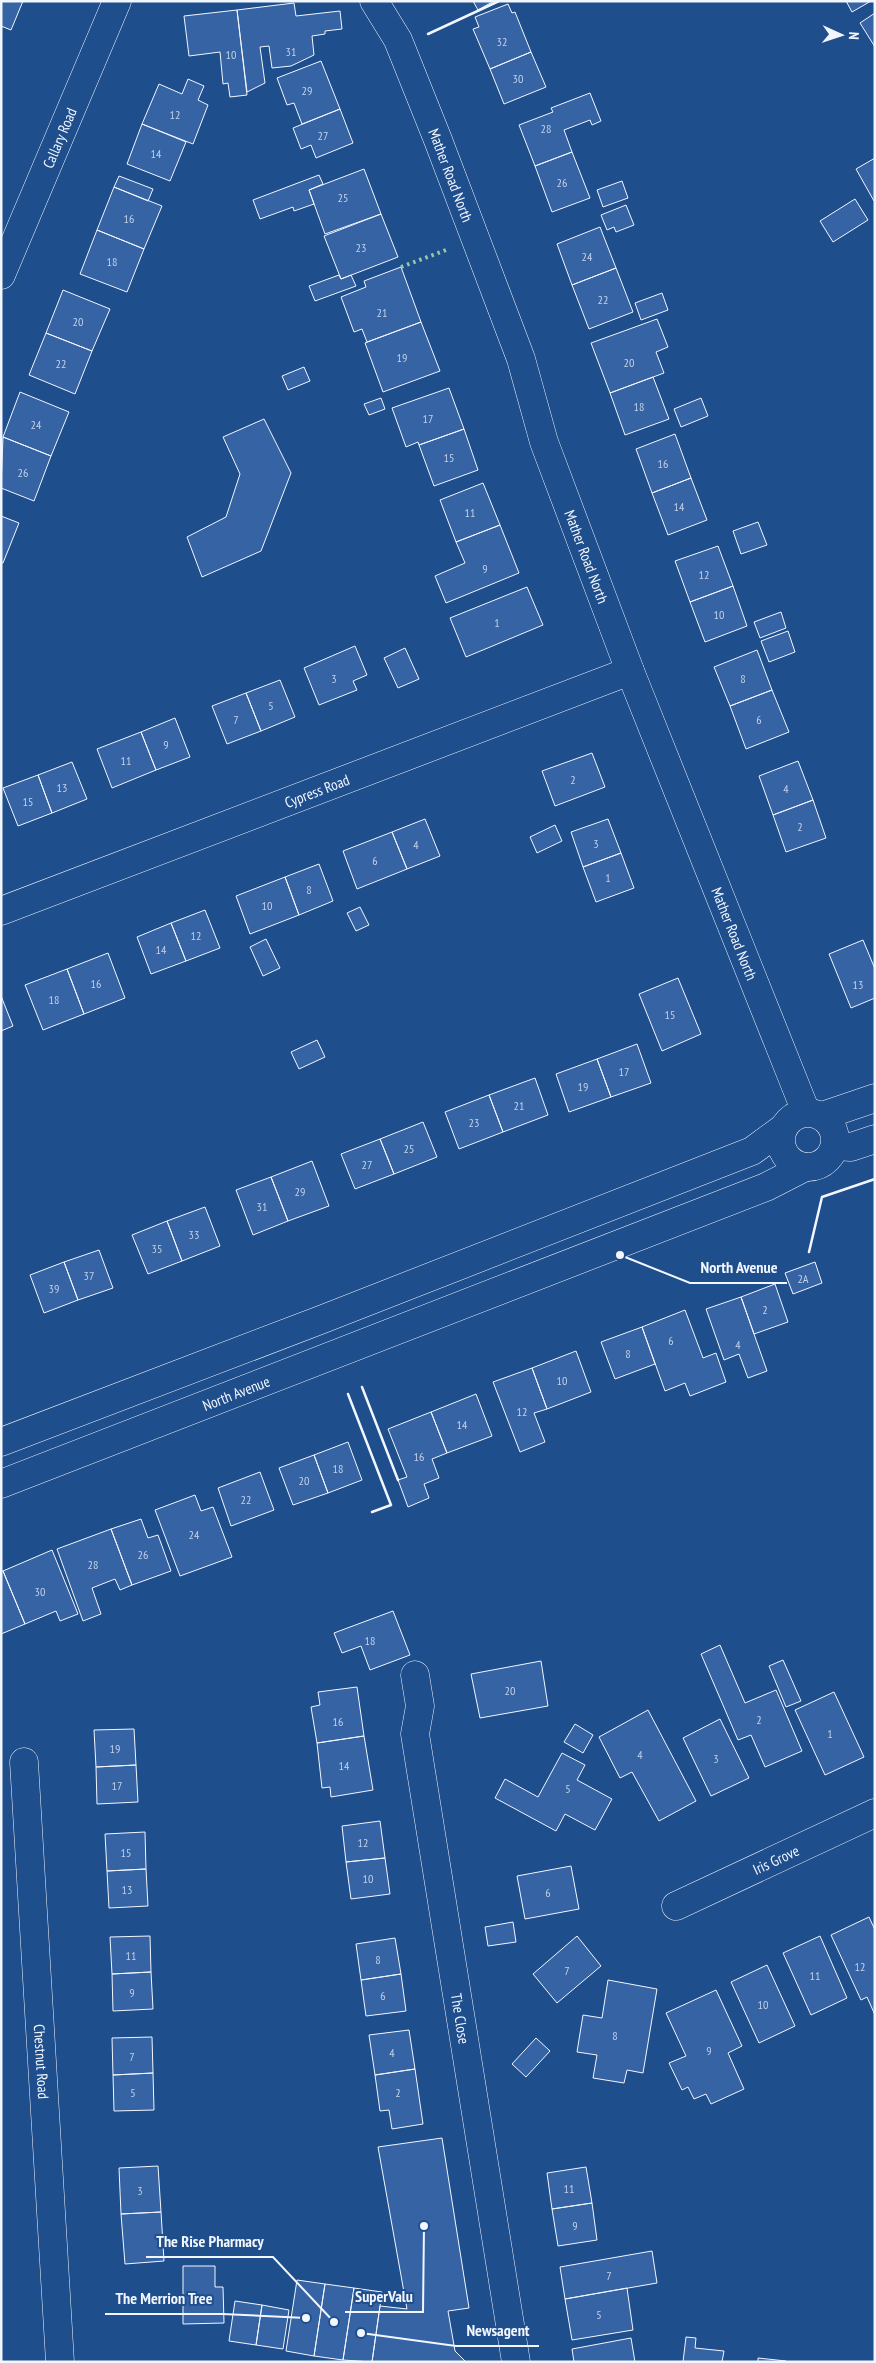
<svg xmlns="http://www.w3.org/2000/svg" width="876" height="2363" font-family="'PT Sans Narrow',sans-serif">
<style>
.building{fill:#3563a3;stroke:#f2f6ff}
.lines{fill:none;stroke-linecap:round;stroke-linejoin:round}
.minor-casing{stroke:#f2f6ff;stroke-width:29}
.minor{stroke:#1f4e8c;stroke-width:28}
.hedge{stroke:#97c8a6;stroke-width:4;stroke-dasharray:2.5 4;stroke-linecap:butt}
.wall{stroke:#f2f6ff;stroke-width:2.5}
.labels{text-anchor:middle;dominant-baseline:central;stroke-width:4;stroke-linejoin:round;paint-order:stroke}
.number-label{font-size:12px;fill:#c3d1e8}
.street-label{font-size:15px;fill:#f2f6ff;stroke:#1f4e8c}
.leader{fill:none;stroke:#f2f6ff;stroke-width:2}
.callout-dot{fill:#f2f6ff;stroke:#1f4e8c;stroke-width:2}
.callout-label{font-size:16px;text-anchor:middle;font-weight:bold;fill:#f2f6ff;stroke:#1f4e8c;stroke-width:4;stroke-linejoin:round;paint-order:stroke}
</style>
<rect width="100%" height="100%" fill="#1f4e8c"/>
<!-- building -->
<path class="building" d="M1,1h22l-12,29 -10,-4z
M473,1h21l-16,9z
M846,1h25l-19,11z
M294,3l2,13 44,-5 2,18 -17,2v3l-13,2 2,19 -23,11 -19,2 -3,-22 -9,1 5,36 -18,9 -10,-82z
M508,4l4,9 3,-1 16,40 -41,17 -17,-40 6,-2 -4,-10z
M237,10l10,85 -17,2 -2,-14 -5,1 -3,-32 -31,4 -5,-40z
M875,13v34l-15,-24z
M531,52l15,35 -42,17 -14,-35z
M321,61l19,48 -38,15 -8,-21 -7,2 -10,-27z
M188,79l16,7 -6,14 10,5 -15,39 -51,-20 17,-40 23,10z
M590,93l11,28 -9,4 -2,-5 -26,10 8,22 -37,14 -16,-41 34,-13 -2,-4z
M340,109l13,34 -37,15 -5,-13 -10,4 -8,-21z
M142,124l44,18 -16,39 -43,-17z
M572,152l18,46 -38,14 -17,-46z
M875,158v43h-1l-18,-32z
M364,169l17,45 -56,20 -16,-44z
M319,175l4,9 -14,6 5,14 -20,7 -1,-4 -33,12 -7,-19z
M119,176l34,13 -5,12 -34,-14z
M622,181l6,17 -25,9 -6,-17z
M114,187l48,19 -18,43 -47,-19z
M855,199l13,21 -35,22 -13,-21z
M626,205l8,20 -18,7 -2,-5 -7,3 -6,-15z
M381,214l17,43 -57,22 -17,-43z
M600,227l16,41 -44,17 -15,-41z
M97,230l47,19 -17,43 -47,-18z
M401,267l20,55 -54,20 -5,-13 -8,3 -13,-35 25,-10 -2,-6z
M616,268l17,44 -44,17 -17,-44z
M339,275l2,4 10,-4 5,11 -41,15 -6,-15z
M63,290l47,19 -18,42 -46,-18z
M662,293l6,17 -27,10 -6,-17z
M657,319l11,28 -12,5 8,21 -54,20 -19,-50z
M421,322l19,49 -57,21 -18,-49z
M46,333l46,18 -17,43 -46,-19z
M304,367l6,14 -22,9 -6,-14z
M653,377l16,42 -44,16 -15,-42z
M449,388l15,41 -45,16 -1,-3 -12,5 -14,-39z
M20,392l49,20 -18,44 -48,-19z
M381,398l4,11 -16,6 -5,-11z
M701,398l7,18 -27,11 -7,-18z
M264,419l27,54 -30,78 -59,26 -15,-40 39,-20 14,-43 -17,-37z
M464,429l14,41 -44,16 -15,-41z
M675,434l16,44 -39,15 -16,-44z
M3,437l48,19 -17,45 -33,-13z
M691,478l16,42 -39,15 -16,-42z
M483,483l17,42 -44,17 -16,-42z
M1,516l18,7 -16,40h-2z
M758,522l9,23 -26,9 -8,-23z
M500,525l19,48 -73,30 -11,-27 30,-13 -9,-21z
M718,546l15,40 -43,16 -15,-41z
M733,586l14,40 -42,16 -15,-40z
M527,587l16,38 -77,32 -16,-39z
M781,612l5,16 -26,10 -6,-16z
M788,631l7,21 -26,10 -8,-21z
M355,646l12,29 -14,6 4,9 -38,15 -15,-37z
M405,648l14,31 -21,9 -14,-30z
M757,650l15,40 -42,16 -16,-39z
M280,680l15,37 -34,14 -15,-38z
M772,690l17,42 -43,17 -16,-43z
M246,693l15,38 -34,13 -15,-38z
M175,718l15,39 -34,13 -15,-38z
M141,732l15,38 -44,18 -15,-39z
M592,753l13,34 -50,19 -13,-35z
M798,761l15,39 -40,15 -14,-39z
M72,762l15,37 -35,14 -14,-38z
M38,775l14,38 -34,13 -15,-38z
M813,800l13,38 -40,14 -13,-37z
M425,819l15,37 -33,13 -15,-37z
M608,819l13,34 -38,14 -12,-35z
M555,825l7,16 -25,12 -7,-16z
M392,832l15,37 -50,20 -14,-38z
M621,853l13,35 -38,14 -13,-35z
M319,864l14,37 -34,14 -14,-38z
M285,877l14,38 -49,19 -14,-38z
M360,907l9,18 -13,6 -9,-18z
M205,910l15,38 -34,13 -15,-38z
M171,923l15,38 -35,13 -14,-37z
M266,939l14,29 -17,8 -13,-29z
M863,940l12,29v29l-24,10 -22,-54z
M108,953l17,45 -41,16 -17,-45z
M67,969l17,45 -41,16 -18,-45z
M678,978l23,56 -39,17 -23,-57z
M1,996l12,30 -12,5z
M317,1040l8,17 -26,12 -8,-17z
M637,1044l14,39 -40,14 -14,-38z
M597,1059l14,38 -42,15 -13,-38z
M535,1078l13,37 -45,17 -14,-37z
M489,1095l14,37 -44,17 -14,-37z
M423,1122l14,35 -43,17 -14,-35z
M380,1139l14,35 -39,15 -14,-35z
M312,1161l17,45 -41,15 -17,-44z
M271,1177l17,44 -35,14 -17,-45z
M205,1207l15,39 -38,15 -15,-40z
M167,1221l15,40 -34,13 -16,-39z
M99,1250l14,38 -35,12 -14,-38z
M64,1262l14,38 -34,13 -14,-38z
M815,1262l7,21 -29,11 -8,-21z
M775,1284l13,38 -34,12 -13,-37z
M741,1297l26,74 -19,7 -9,-24 -15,6 -18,-51z
M685,1310l18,48 13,-5 10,29 -36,14 -5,-13 -20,8 -23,-64z
M642,1327l13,37 -40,15 -14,-37z
M576,1351l15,41 -44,17 -15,-41z
M532,1368l15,41 -13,4 11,29 -25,10 -27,-70z
M476,1394l16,42 -45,17 -16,-41z
M431,1412l16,41 -15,6 7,19 -15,6 5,14 -21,9 -10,-27 9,-3 -19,-48z
M348,1442l14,38 -34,13 -14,-38z
M314,1455l14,38 -35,12 -14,-37z
M260,1472l14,38 -43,16 -13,-38z
M195,1495l6,16 12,-4 19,50 -52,19 -25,-66z
M141,1519l7,19 10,-3 13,36 -39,14 -21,-56z
M111,1529l21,56 -12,5 -5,-11 -23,9 9,26 -18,7 -26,-72z
M52,1550l26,64 -18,7 -4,-10 -31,13 -22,-53z
M1,1571h2l22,53 -24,10z
M393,1611l17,44 -40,15 -9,-24 -19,7 -8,-20z
M720,1645l25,58 31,-13 26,61 -37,16 -14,-32 -13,5 -37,-86z
M783,1660l18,41 -15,6 -17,-41z
M541,1661l7,45 -68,12 -9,-44z
M357,1687l7,49 -47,7 -6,-36 9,-2 -2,-13z
M834,1692l30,65 -39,18 -30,-65z
M648,1710l48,91 -37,20 -27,-49 -12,6 -21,-41z
M720,1719l29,59 -38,18 -28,-58z
M575,1724l18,11 -10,18 -19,-11z
M134,1729l2,36 -40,2 -2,-37z
M364,1736l9,54 -42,7 -1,-10 -8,1 -5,-45z
M562,1753l23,12 -8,15 35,19 -17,31 -30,-16 -9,17 -61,-33 10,-19 33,18z
M136,1765l2,37 -41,2 -1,-37z
M380,1821l5,37 -39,4 -4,-36z
M145,1832l1,37 -39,2 -2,-37z
M385,1858l5,36 -39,5 -5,-37z
M571,1866l8,43 -54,10 -8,-43z
M146,1869l2,37 -39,2 -2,-37z
M869,1917l6,13v85l-8,-18 -6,3 -30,-65z
M513,1922l3,20 -28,4 -3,-19z
M150,1936l1,36 -39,2 -2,-37z
M577,1936l24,30 -44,37 -24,-29z
M820,1936l27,62 -36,17 -28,-62z
M395,1938l6,36 -40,6 -5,-36z
M767,1965l28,61 -36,17 -28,-61z
M151,1972l2,37 -40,2 -1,-37z
M401,1974l5,37 -40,5 -5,-36z
M608,1980l49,9 -14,84 -16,-3 -3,13 -31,-5 4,-23 -20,-3 6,-37 19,3z
M716,1990l26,56 -14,7 16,36 -33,15 -5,-10 -12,5 -6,-12 -6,3 -13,-27 17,-7 -20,-43z
M409,2030l6,39 -40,6 -6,-40z
M152,2037l1,36 -40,2 -1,-37z
M536,2038l14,13 -24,26 -14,-13z
M415,2069l8,55 -31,5 -3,-19 -9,1 -5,-36z
M153,2073l1,37 -40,1 -1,-36z
M442,2138l27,170 -21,3 7,40 11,11h-94l8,-56 27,3 -29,-162z
M158,2166l3,46 -40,2 -2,-46z
M586,2167l6,36 -40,6 -5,-36z
M592,2203l5,37 -39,6 -6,-37z
M161,2212l3,49 -39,3 -4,-50z
M652,2251l5,32 -92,16 -5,-32z
M183,2266h32v21h8l1,36 -41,1z
M297,2280l28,4 -11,72 -28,-5z
M325,2284l29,4 -11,72 -29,-4z
M354,2288l28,4 -10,70 -29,-2z
M627,2288l6,42 -61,10 -7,-41z
M235,2301l27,4 -6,40 -27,-4z
M262,2305l27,5 -6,39 -27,-4z
M686,2337l10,1 -1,10 29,3 -2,11h-39z
M631,2338l4,24h-61l-2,-13z
M758,2358l28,3v1h-28z"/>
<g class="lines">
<defs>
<g id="minor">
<path id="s1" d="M374,1l24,39 40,100 83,219 23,83 86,229 176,441"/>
<path id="s2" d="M1,275l116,-274"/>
<path id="s3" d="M1,911l629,-240"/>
<circle cx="808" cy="1140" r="27"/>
<path d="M822,1116l53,-18"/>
<path d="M835,1146l16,1 24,-8"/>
<path d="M1,1442l322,-123 429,-168 30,-22"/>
<path id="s4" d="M1,1484l765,-297 39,-20"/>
<path id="s5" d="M415,1675l5,31 -5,28 101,628"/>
<path id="s6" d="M24,1762l36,600"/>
<path id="s7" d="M676,1906l199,-93"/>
</g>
</defs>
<!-- minor casing -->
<use href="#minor" class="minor-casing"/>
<!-- minor -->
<use href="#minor" class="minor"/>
<!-- hedge -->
<path class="hedge" d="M401,267l45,-17"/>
<!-- wall -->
<path class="wall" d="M428,34l71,-33
M809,1252l13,-55 53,-18
M362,1387l36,93
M348,1394l43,111 -19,7"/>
</g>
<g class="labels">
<!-- number labels -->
<g class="number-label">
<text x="502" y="41">32</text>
<text x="291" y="51">31</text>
<text x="231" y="54">10</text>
<text x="518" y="78">30</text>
<text x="307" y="90">29</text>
<text x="175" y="114">12</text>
<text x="546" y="128">28</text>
<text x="323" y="135">27</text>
<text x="156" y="153">14</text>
<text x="562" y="182">26</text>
<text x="343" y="197">25</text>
<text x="129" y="218">16</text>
<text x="361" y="247">23</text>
<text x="587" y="256">24</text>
<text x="112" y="261">18</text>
<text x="603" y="299">22</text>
<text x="382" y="312">21</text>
<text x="78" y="321">20</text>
<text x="402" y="357">19</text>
<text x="629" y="362">20</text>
<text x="61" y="363">22</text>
<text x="639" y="406">18</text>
<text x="428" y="418">17</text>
<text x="36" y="424">24</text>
<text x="449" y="457">15</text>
<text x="663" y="463">16</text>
<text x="23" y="472">26</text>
<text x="679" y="506">14</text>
<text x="470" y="512">11</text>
<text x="485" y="568">9</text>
<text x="704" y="574">12</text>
<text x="719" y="614">10</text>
<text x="497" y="622">1</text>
<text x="334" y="678">3</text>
<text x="743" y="678">8</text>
<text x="271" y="705">5</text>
<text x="236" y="719">7</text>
<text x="759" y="719">6</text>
<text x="166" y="744">9</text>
<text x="126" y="760">11</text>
<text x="573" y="779">2</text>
<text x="62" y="787">13</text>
<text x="786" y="788">4</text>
<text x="28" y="801">15</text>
<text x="800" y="826">2</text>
<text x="596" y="843">3</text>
<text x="416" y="844">4</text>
<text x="375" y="860">6</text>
<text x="608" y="877">1</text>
<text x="309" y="889">8</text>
<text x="267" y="905">10</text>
<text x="196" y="935">12</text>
<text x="161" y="949">14</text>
<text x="96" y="983">16</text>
<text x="858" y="984">13</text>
<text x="54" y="999">18</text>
<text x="670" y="1014">15</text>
<text x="624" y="1071">17</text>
<text x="583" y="1086">19</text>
<text x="519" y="1105">21</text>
<text x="474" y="1122">23</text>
<text x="409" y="1148">25</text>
<text x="367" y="1164">27</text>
<text x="300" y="1191">29</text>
<text x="262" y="1206">31</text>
<text x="194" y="1234">33</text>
<text x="157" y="1248">35</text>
<text x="89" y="1275">37</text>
<text x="803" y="1278">2A</text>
<text x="54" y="1288">39</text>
<text x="765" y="1309">2</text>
<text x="671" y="1340">6</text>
<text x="738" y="1344">4</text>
<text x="628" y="1353">8</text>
<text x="562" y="1380">10</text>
<text x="522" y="1411">12</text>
<text x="462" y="1424">14</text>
<text x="419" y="1456">16</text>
<text x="338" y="1468">18</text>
<text x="304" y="1480">20</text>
<text x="246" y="1499">22</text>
<text x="194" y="1534">24</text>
<text x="143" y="1554">26</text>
<text x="93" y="1564">28</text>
<text x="40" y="1591">30</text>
<text x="370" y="1640">18</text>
<text x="510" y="1690">20</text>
<text x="759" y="1719">2</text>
<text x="338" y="1721">16</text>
<text x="830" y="1733">1</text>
<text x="115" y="1748">19</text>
<text x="640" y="1754">4</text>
<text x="716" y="1758">3</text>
<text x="344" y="1765">14</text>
<text x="117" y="1785">17</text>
<text x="568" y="1788">5</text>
<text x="363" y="1842">12</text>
<text x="126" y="1852">15</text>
<text x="368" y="1878">10</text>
<text x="127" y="1889">13</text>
<text x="548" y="1892">6</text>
<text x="131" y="1955">11</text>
<text x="378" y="1959">8</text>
<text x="860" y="1966">12</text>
<text x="567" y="1970">7</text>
<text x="815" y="1975">11</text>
<text x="132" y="1992">9</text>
<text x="383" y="1995">6</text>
<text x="763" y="2004">10</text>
<text x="615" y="2035">8</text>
<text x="709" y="2050">9</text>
<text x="392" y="2052">4</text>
<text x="132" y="2056">7</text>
<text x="133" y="2092">5</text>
<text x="398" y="2092">2</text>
<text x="569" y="2188">11</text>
<text x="140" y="2190">3</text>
<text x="575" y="2225">9</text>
<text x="609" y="2275">7</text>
<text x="599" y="2314">5</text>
</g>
<!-- street labels -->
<g class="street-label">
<text stroke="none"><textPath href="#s2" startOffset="149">Callary Road</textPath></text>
<text stroke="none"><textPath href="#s1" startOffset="191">Mather Road North</textPath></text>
<text stroke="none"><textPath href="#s1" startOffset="596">Mather Road North</textPath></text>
<text stroke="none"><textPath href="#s3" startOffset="338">Cypress Road</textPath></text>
<text stroke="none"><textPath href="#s1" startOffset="1001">Mather Road North</textPath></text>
<text stroke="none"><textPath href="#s4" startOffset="252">North Avenue</textPath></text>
<text stroke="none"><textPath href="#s7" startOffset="110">Iris Grove</textPath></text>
<text stroke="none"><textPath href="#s5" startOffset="348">The Close</textPath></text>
<text stroke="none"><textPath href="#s6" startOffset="300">Chestnut Road</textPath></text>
</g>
</g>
<!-- callouts -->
<path class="leader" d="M620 1255L690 1283H787M334 2322L273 2257H146M424 2226L423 2312H345M306 2318L222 2314H105M361 2333L456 2346H539"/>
<g class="callout-dot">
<circle cx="620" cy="1255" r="5"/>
<circle cx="334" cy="2322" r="5"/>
<circle cx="424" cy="2226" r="5"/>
<circle cx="306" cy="2318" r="5"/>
<circle cx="361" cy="2333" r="5"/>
</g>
<g class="callout-label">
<text x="739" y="1273">North Avenue</text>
<text x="210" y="2247">The Rise Pharmacy</text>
<text x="384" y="2302">SuperValu</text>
<text x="164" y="2304">The Merrion Tree</text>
<text x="498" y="2336">Newsagent</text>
</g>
<!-- border -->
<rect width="876" height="2363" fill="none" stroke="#f2f6ff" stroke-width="5"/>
<!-- north arrow -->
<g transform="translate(841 35) rotate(93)" stroke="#1f4e8c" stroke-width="4" paint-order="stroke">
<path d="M0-4L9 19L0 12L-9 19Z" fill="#f2f6ff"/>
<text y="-8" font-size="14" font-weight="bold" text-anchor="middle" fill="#f2f6ff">N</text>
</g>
</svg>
